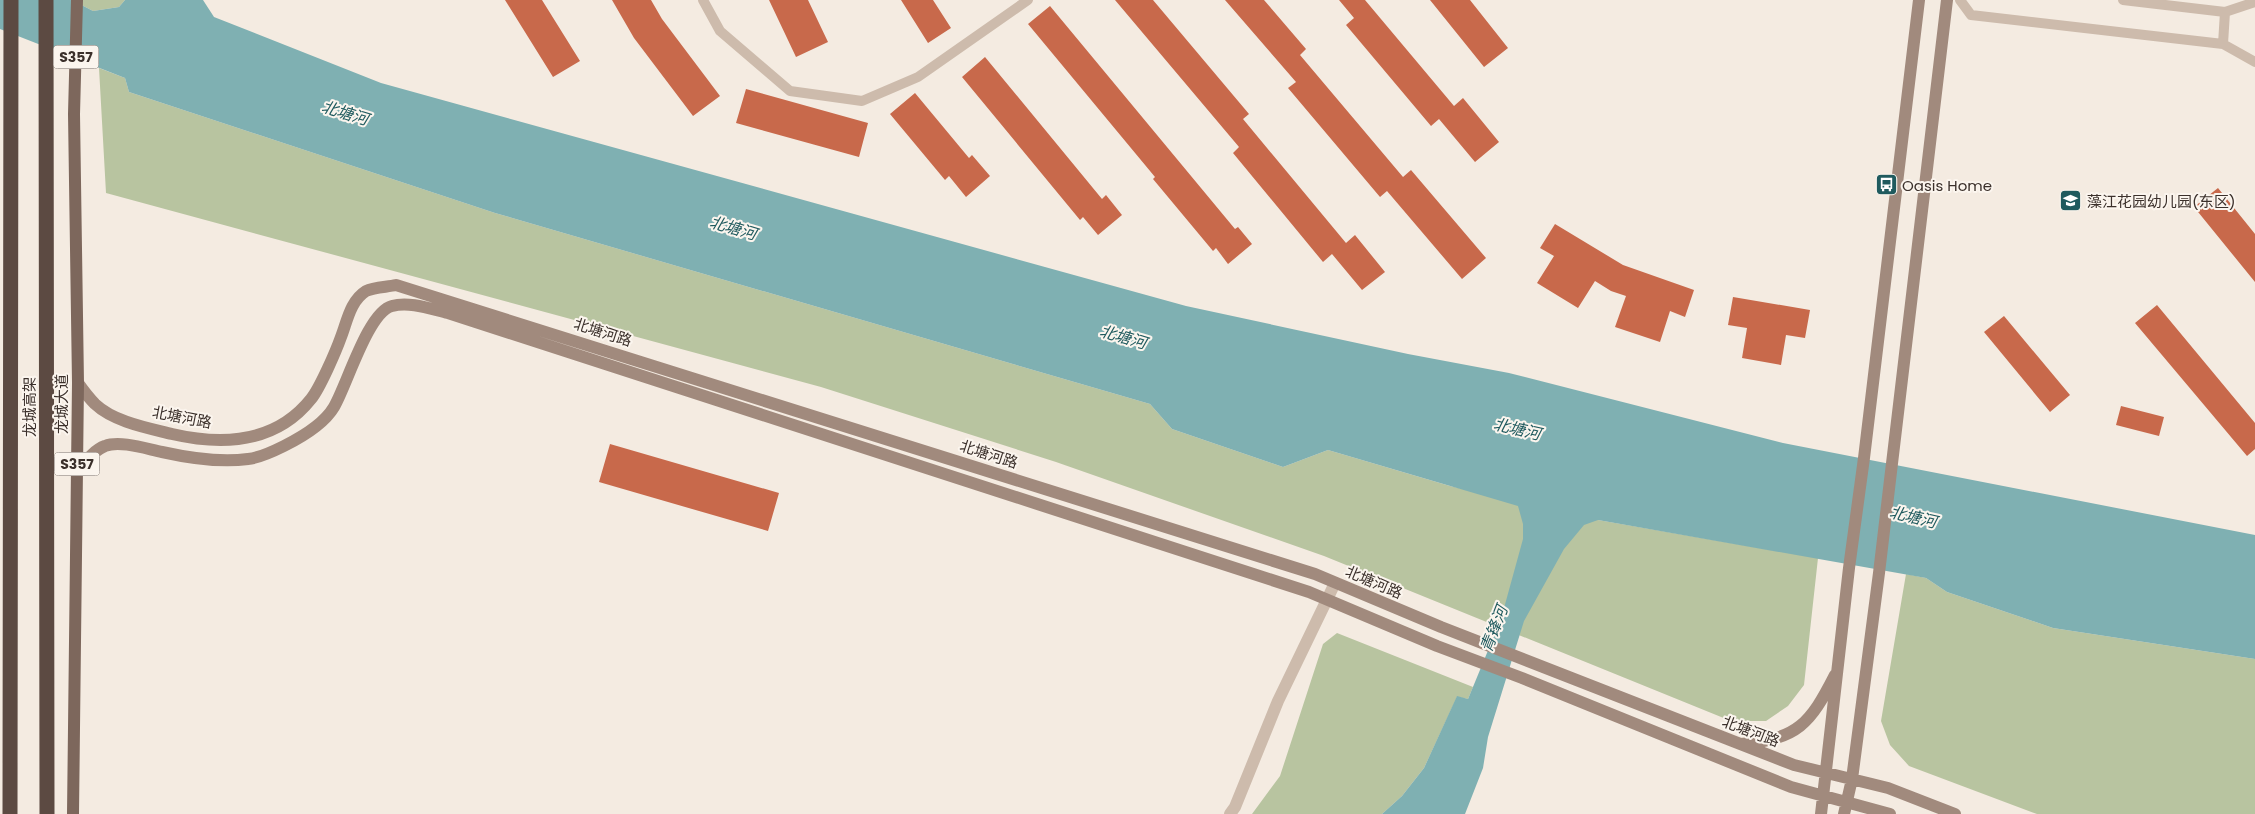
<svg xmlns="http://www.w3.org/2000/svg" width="2255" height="814" font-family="Poppins,'Noto Sans SC',sans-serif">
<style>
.green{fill:#b8c4a0}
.water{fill:#7fb0b2}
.building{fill:#c8694b}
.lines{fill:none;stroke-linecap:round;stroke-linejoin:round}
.lane{stroke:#cdbbac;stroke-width:10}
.street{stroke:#cdbbac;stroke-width:12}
.secondary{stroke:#a18a7d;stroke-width:12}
.primary{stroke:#7d675c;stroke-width:12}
.highway{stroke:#5c4a42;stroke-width:15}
.labels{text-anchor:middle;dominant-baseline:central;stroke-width:4;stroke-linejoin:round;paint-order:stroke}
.shield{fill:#fbf5ee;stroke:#756b66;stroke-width:1}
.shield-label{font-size:14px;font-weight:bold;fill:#3b302b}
.poi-label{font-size:15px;fill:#3b302b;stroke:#fbf5ee;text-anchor:start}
.street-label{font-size:15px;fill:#3b302b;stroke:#fbf5ee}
.water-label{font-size:16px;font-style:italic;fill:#1f5a5e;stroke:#fbf5ee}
</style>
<rect width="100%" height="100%" fill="#f4ebe1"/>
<!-- green -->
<path class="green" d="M72,0h53l-6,7 -26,4z
M99,68l26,10 4,14 366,121 655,191 22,25 111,38 45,-17 122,36 148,34 220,38 -14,127 -16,21 -22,15h-35l-407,-165 -268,-94 -235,-75 -715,-194z
M1906,574l20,4 21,14 106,36 202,31v155h-218l-128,-48 -19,-21 -9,-24z
M1337,633l136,54 -5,12 -11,-2 -33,71 -22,28 -20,18h-130l28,-38 43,-132z"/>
<!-- water -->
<path class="water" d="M0,0h72l21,11 26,-4 6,-7h78l11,17 167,66 805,223 222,48 101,19 274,70 472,92v124l-202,-31 -106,-36 -21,-14 -328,-58 -14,5 -20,24 -40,72 -36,116 -5,31 -18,46h-83l20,-18 22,-28 33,-72 11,3 33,-80 22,-80v-15l-5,-18 -190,-56 -45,17 -111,-38 -22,-25 -655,-191 -366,-121 -4,-14 -125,-49z"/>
<!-- building -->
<path class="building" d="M505,0h37l38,61 -27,16z
M612,0h39l11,19 58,77 -27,20 -59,-78z
M769,0h39l20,42 -32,15z
M901,0h32l18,28 -23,15z
M1115,0h38l96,114 -6,5 103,124 9,-8 30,37 -23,18 -30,-36 -9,8 -90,-109 6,-6z
M1225,0h39l42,49 -6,6 103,122 8,-7 75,88 -24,21 -75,-88 -7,6 -92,-109 8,-6z
M1339,0h26l89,106 9,-8 36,44 -24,20 -36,-43 -8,7 -85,-101 8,-7z
M1430,0h40l38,48 -24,19z
M1050,6l185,223 3,-2 14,17 -24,20 -12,-16 -3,3 -60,-72 2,-2 -127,-153z
M985,57l117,142 4,-4 16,20 -24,20 -15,-18 -3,3 -118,-143z
M746,89l122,34 -9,34 -123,-34z
M915,93l54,65 3,-3 18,21 -24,21 -17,-21 -4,4 -55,-66z
M2218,188l37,46v48l-61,-75z
M1555,224l68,41 71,25 -9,27 -15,-6 -10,31 -45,-15 11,-31 -15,-5 -16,-10 -17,27 -41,-25 17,-27 -14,-8z
M1733,297l77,13 -5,28 -19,-3 -5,30 -39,-7 5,-30 -19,-3z
M2157,305l98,118v26l-8,7 -112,-133z
M2004,316l66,79 -20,17 -66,-80z
M2121,406l43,11 -5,19 -43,-11z
M610,444l169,49 -11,38 -169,-49z"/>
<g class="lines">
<!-- lane -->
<path class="lane" d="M703,0l17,31 70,60 72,10 56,-24 110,-77
M1960,0l11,15 252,29 32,18
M2123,0l102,12 30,-10
M2223,44l2,-32"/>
<!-- street -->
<path class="street" d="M1230,814l5,-7 43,-106 57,-118"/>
<!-- secondary -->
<path class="secondary" d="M78,383c5,7 11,15 17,21 19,18 53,24 77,30 52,12 104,9 139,-35 9,-11 25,-48 30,-62 6,-15 9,-36 25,-46 8,-4 22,-4 30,-6l919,289 126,53 353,138 94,23 67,26
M77,471c8,-9 17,-21 28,-25 15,-6 42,3 57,6 27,6 58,11 86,7 11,-1 26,-8 36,-13 18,-9 40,-22 50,-39 13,-22 34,-95 58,-101 17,-5 39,3 56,7l861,279 128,54 85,32 269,109 99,27
M1741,744c57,-5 69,-20 94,-69
M1821,814l28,-246 15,-110 55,-458
M1844,814l8,-35 27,-206 68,-573"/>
<!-- primary -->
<path class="primary" d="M73,814l5,-431 -4,-269 3,-114"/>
<!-- highway -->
<path class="highway" d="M46,0l1,814
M10,814l1,-814"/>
</g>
<!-- icons -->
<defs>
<symbol id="bus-square" viewBox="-11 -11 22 22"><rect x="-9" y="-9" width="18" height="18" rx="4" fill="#1f5a5e" stroke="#fbf5ee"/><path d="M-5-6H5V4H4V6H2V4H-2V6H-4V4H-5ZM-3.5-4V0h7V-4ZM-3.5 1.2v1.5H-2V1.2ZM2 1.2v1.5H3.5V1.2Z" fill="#fff"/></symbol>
<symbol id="school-square" viewBox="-11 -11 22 22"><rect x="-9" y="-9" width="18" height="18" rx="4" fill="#1f5a5e" stroke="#fbf5ee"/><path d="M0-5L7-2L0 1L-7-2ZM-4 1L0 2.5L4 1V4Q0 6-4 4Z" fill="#fff"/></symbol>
</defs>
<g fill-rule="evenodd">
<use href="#bus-square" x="1874" y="172" width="25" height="25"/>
<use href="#school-square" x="2058" y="188" width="25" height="25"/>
</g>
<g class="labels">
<!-- shield labels -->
<g class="shield">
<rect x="53.5" y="45.5" width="45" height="23" rx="4"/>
<rect x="54.5" y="452.5" width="45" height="23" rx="4"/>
</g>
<g class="shield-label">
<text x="76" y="57">S357</text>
<text x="77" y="464">S357</text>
</g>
<!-- poi labels -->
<g class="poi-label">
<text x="1902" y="185">Oasis Home</text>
<text x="2087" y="201">藻江花园幼儿园(东区)</text>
</g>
<!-- street labels -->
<g class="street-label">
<text transform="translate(603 332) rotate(18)">北塘河路</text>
<text transform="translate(61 404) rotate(-90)">龙城大道</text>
<text transform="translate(29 407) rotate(-90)">龙城高架</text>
<text transform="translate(182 417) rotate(11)">北塘河路</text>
<text transform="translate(989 454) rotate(18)">北塘河路</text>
<text transform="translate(1374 582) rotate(23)">北塘河路</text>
<text transform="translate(1751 731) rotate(21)">北塘河路</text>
</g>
<!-- water labels -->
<g class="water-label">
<text transform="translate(345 113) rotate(17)">北塘河</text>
<text transform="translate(733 228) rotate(16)">北塘河</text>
<text transform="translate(1123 337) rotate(16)">北塘河</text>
<text transform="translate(1517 429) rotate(13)">北塘河</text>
<text transform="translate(1913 517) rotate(13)">北塘河</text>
<text transform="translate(1494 629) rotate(-69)">青锋河</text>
</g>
</g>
</svg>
